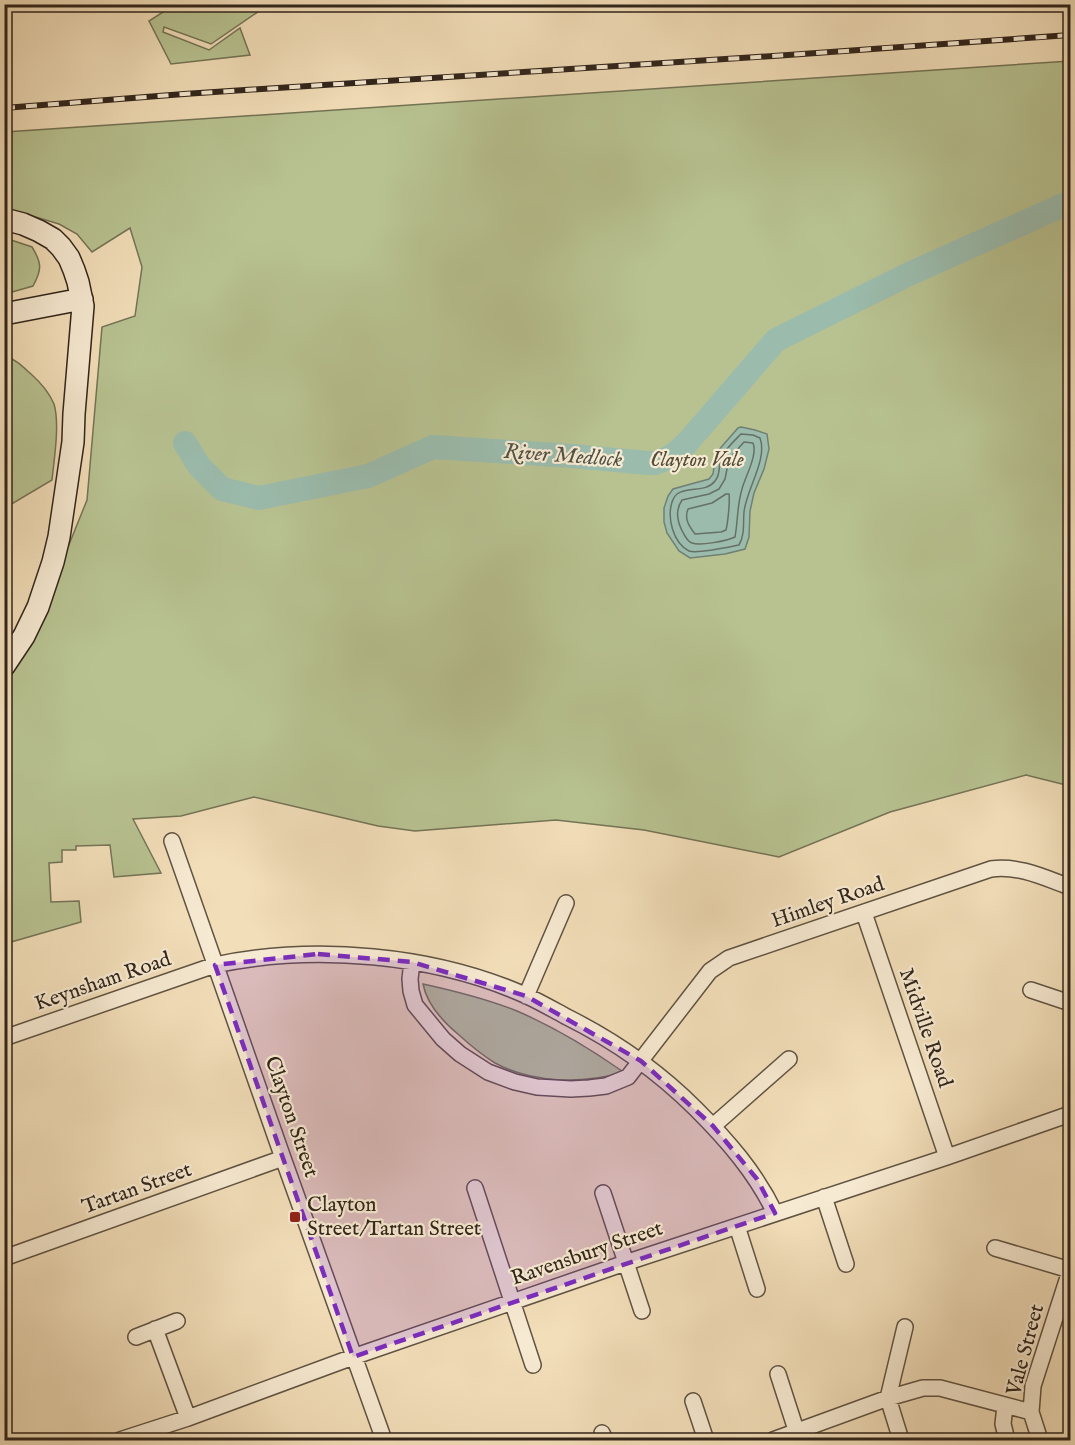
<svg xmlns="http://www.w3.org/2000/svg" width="1075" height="1445" font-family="'IM FELL English',serif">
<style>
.green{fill:#b8c291;stroke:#747456;stroke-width:1.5}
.water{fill:#9bbcad;stroke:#708073;stroke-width:1.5}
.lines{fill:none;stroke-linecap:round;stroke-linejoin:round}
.shore{stroke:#667064;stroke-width:1.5}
.river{stroke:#9bbcad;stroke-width:24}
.street-casing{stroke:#605342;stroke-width:18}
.secondary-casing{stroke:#30251b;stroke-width:24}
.street{stroke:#f7ead2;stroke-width:15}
.secondary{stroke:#f7ead2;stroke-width:21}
.rail-casing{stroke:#30251b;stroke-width:6}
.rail{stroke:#f7ead2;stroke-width:4;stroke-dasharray:11;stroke-linecap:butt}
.marked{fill:#7b2cbf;fill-opacity:0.2;stroke:#7b2cbf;stroke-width:4.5;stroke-dasharray:12 8;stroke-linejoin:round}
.poi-dot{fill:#8f2418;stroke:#f7ead2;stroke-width:2}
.labels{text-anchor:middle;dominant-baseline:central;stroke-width:4.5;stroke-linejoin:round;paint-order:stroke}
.park-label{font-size:21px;font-style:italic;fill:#524c38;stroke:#f7ead2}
.street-label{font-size:21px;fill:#30251b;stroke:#f7ead2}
.poi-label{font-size:21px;fill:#30251b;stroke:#f7ead2;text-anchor:start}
.water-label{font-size:22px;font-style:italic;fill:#505247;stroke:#f7ead2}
</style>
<rect width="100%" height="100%" fill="#f2deb9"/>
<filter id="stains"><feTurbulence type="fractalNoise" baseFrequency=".00333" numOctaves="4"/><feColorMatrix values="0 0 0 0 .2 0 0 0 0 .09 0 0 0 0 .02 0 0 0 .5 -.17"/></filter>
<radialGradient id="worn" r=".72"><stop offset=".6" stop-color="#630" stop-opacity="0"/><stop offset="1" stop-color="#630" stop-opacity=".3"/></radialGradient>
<!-- green -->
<path class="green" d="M174,5v-1l94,1 -57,39 -47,-17 -1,5 46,18 31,-22 10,27 -79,9 -22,-43z
M1070,61v725l-44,-11 -136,37 -111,45 -135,-27 -88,-10 -141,11 -37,-5 -124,-29 -73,19 -48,3 28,54 -47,4 -4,-32 -34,1v4h-14v12l-13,1 2,39 28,-1 2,21 -70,20 -7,-24 1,-244 55,-107 27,-67 15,-173 33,-11 7,-49 -12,-39 -38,24 -15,-18 -18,-10 -54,-16v-76z
M5,238l27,9c10,16 10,23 1,39l-28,8z
M4,355c12,5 18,11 27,19 10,9 18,18 23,30 6,20 0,56 -2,76l-47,28z
M423,984c32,7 64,15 94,27 37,16 72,37 105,60l-1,2c-40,11 -89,10 -126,-10 -13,-8 -25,-18 -36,-28 -17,-14 -32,-30 -36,-51z"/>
<!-- water -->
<path class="water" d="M741,427l14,3 12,4 2,15 -5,20 -10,24 -4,18 -1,26 -4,12 -20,5 -35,4 -11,-7 -12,-18 -3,-11v-14l4,-12 5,-7 36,-10 4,-5 3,-21 22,-25z"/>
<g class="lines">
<!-- shore -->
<path class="shore" d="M741,434l12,1 7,3c8,21 -14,52 -16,74 -1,11 1,23 -5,33 -10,2 -41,9 -50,6 -16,-8 -22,-33 -17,-49 1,-2 2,-6 5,-8 11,-8 29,-1 38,-13 6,-7 3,-14 6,-22 3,-9 13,-18 20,-25z
M744,442l9,1c5,12 -8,34 -11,46 -5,16 -4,32 -7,48 -8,4 -35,9 -43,6 -4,-1 -5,-4 -7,-7 -7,-11 -11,-24 -3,-36l27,-6 10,-5 6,-10 4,-20z
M726,494h3c1,7 -1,28 -3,36l-5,2 -26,2c-6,-8 -11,-15 -7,-25l24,-6z"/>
<!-- river -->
<path class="river" d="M185,443l14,23 23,23 37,9 109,-22 65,-29 139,9 76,7h7l13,-5 8,-5 11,-10 89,-103 133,-66 161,-72"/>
<defs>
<path id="street" d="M172,841l111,317 101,282
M864,913l83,244
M412,962l-2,17 1,12 4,14 28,34 17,15 28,18 27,10 22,5 34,2 18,-1 17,-2 22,-9 82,-106 19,-13 262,-89c28,-4 54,9 79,18
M1031,990l39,13
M526,996l40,-93
M4,1038l211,-73c99,-21 219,-11 312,31 13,6 27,14 40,21 48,24 91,54 129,92 31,31 60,64 79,104
M713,1126l76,-67
M475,1188l58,177
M603,1193l39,118
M824,1197l22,67
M737,1226l20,63
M995,1248l75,22
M4,1258l279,-100
M155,1329l33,89
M136,1337l41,-16
M778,1374l19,59
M693,1401l13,39
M1005,1406l-2,18 4,16
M602,1433l3,7
M120,1440l68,-22 165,-61 272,-94 322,-106 123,-43
M773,1440l115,-42 35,-10h17l91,24
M901,1440l-13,-42 17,-71
M1040,1440l-9,-28 2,-26 37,-115"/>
<path id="secondary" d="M4,219l19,5 16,7 14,8 8,8 8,11 5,12 4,12 5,24 -9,108 -1,28 -14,95 -6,25 -15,45 -14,29 -20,30
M4,314l78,-15"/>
</defs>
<!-- street casing -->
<use href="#street" class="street-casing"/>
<!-- secondary casing -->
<use href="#secondary" class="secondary-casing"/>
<!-- street -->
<use href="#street" class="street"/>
<!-- secondary -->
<use href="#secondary" class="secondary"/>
<defs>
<path id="rail" d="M4,108l180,-14 604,-39 282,-20"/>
</defs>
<!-- rail casing -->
<use href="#rail" class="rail-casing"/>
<!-- rail -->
<use href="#rail" class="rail"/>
</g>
<!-- marked area -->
<path class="marked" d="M318,954l94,8 114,34 115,65 72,65 44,53 18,34 -422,144 -138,-392z"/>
<!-- markers -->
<rect class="poi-dot" x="289" y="1211" width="12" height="12" rx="3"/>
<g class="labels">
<!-- park labels -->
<g class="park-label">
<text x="697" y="460">Clayton Vale</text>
</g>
<!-- street labels -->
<g class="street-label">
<text transform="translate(828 903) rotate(-19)">Himley Road</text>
<text transform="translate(103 982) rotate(-19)">Keynsham Road</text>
<text transform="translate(925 1028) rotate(71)">Midville Road</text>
<text transform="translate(291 1117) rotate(71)">Clayton Street</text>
<text transform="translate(137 1189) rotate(-20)">Tartan Street</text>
<text transform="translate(587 1254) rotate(-19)">Ravensbury Street</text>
<text transform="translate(1026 1350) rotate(-75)">Vale Street</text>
</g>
<!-- poi labels -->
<g class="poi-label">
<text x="307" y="1205">Clayton<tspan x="307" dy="24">Street/Tartan Street</tspan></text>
</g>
<!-- water labels -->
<g class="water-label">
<text transform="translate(563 456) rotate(4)">River Medlock</text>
</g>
</g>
<!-- margin -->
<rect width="1075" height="1445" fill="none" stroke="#f2deb9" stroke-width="24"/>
<rect x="6" y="6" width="1063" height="1433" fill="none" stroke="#30251b" stroke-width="3"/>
<rect x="12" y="12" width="1051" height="1421" fill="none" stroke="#30251b" stroke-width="1.5"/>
<rect width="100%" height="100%" filter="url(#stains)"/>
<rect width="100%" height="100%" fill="url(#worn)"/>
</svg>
